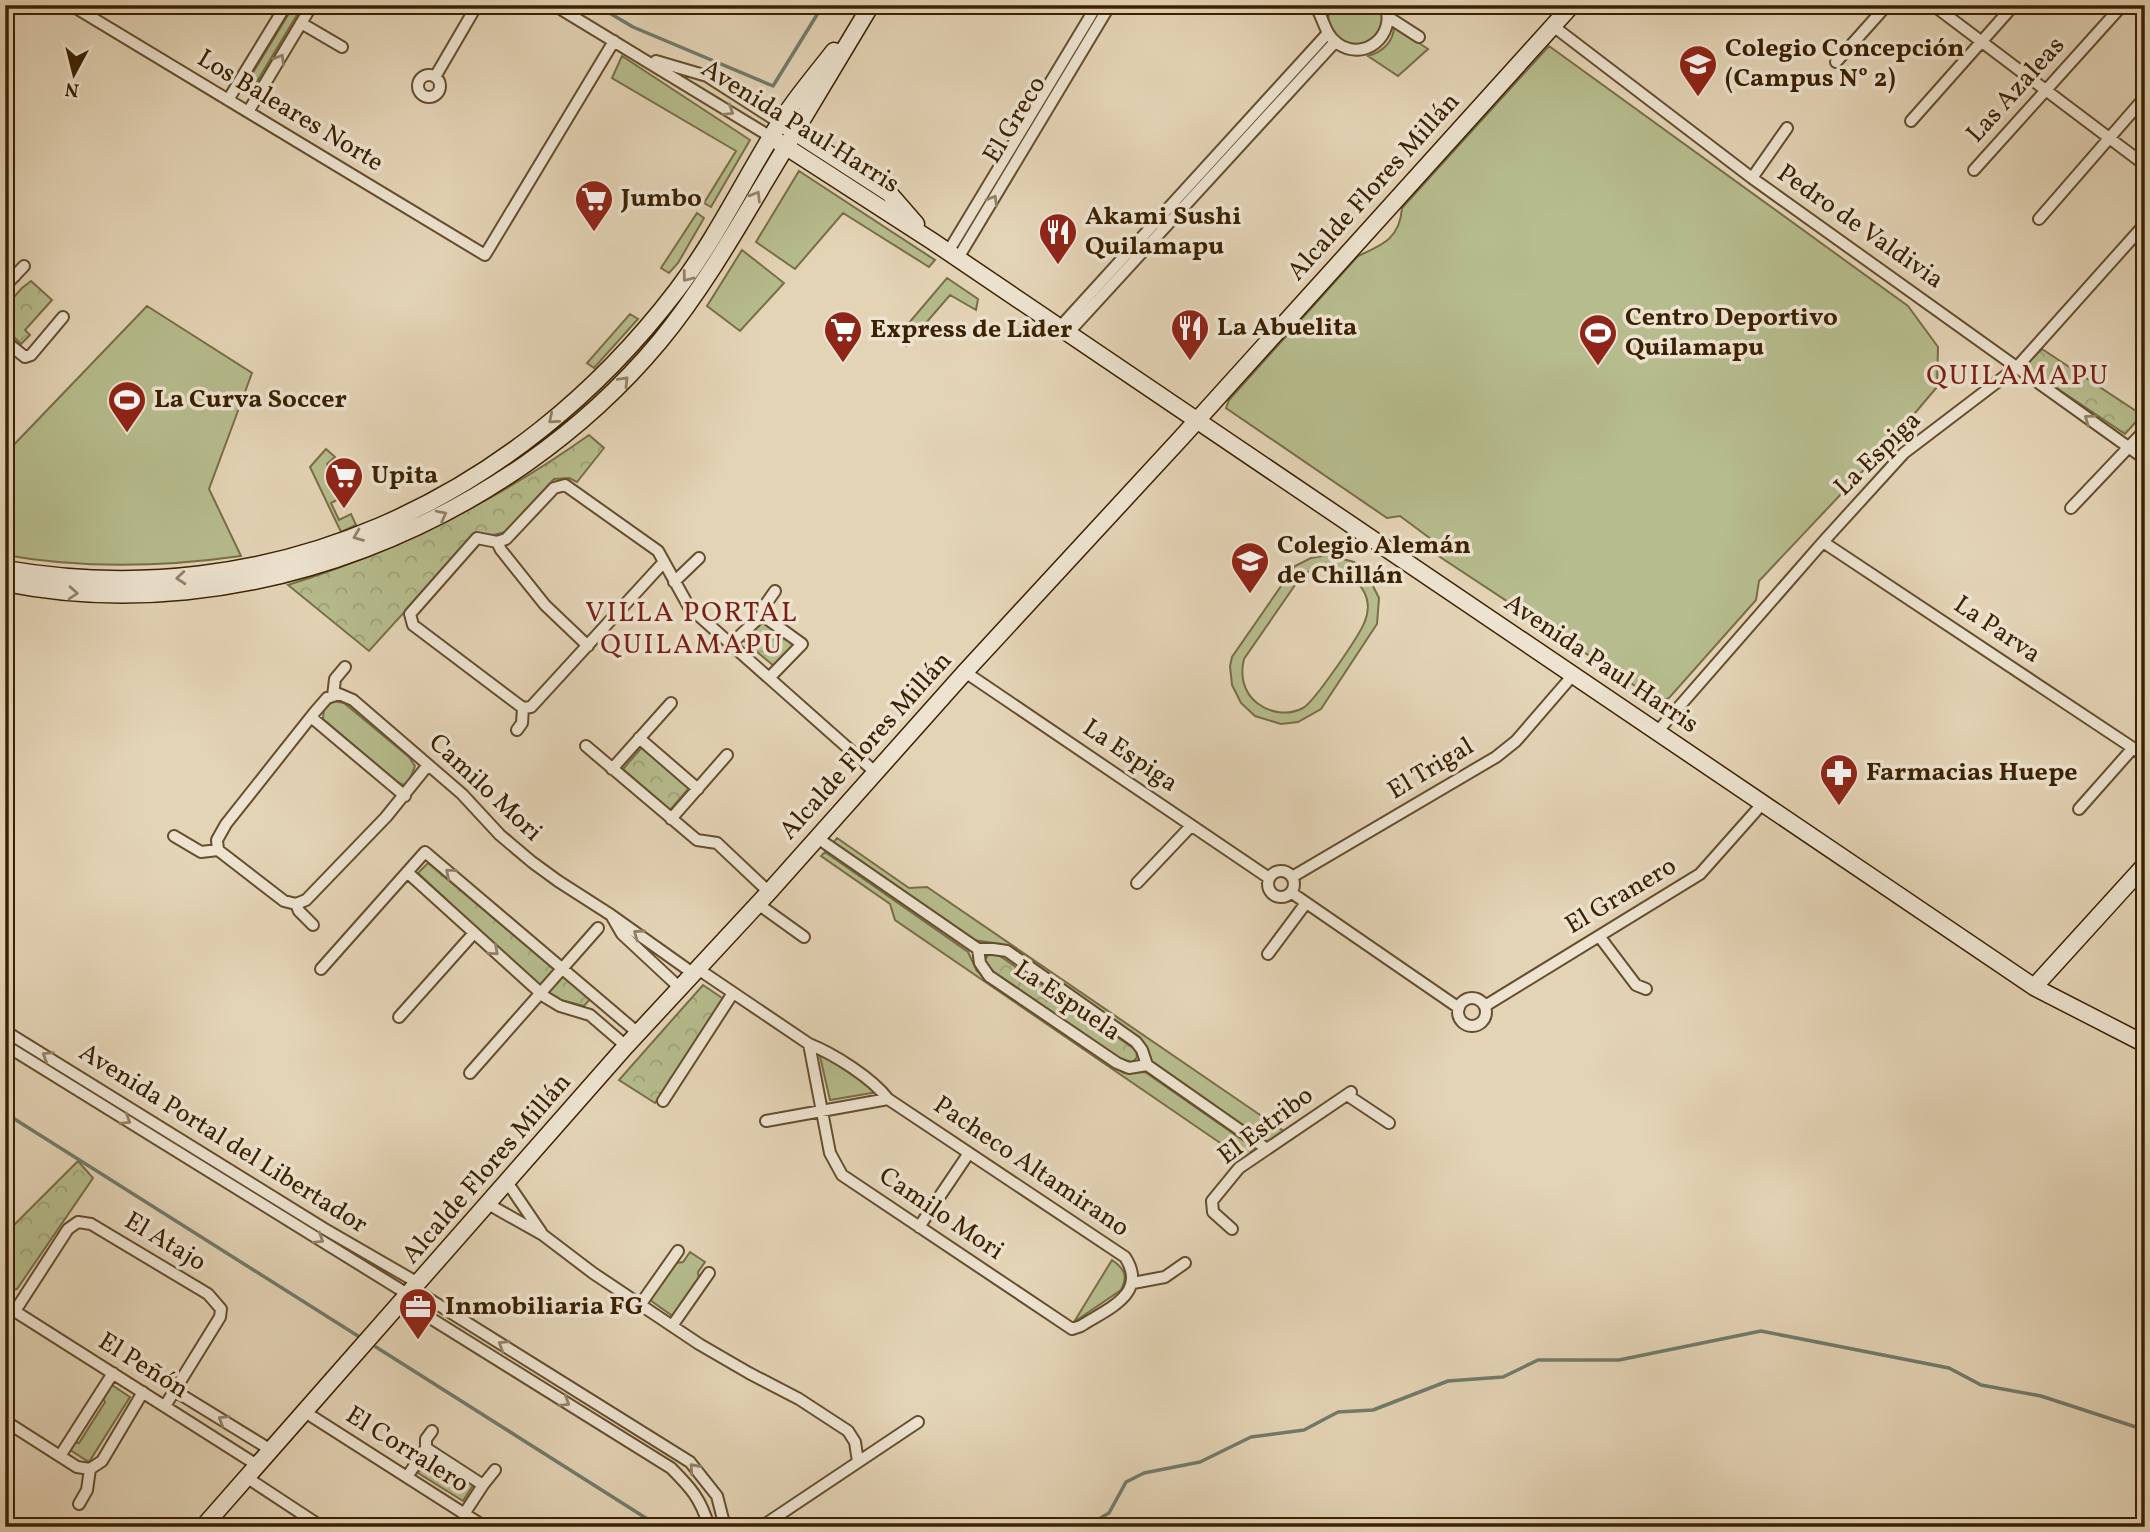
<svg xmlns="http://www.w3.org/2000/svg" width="2150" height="1532" font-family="Vollkorn,serif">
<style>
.green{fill:#b6bc8d;stroke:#786e47;stroke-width:2;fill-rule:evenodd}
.forest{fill:url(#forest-crowns);stroke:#786e47;stroke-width:2}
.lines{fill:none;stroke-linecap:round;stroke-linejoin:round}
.stream{stroke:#717b6b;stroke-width:3.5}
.street-casing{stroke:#644e2e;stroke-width:14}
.secondary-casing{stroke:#3a2101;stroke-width:19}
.street{stroke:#ede3d0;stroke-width:10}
.secondary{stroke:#ede3d0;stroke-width:16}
.oneway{stroke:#948268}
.labels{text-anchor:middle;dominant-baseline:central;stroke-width:7;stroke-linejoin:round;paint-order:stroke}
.poi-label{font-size:26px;font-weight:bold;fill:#3a2101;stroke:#ede3d0;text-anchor:start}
.street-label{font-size:26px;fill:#3a2101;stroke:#ede3d0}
.neighbourhood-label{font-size:28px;letter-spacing:2px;fill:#7a1f14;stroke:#ede3d0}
</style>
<defs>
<pattern id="forest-crowns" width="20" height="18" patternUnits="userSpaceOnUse" patternTransform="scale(1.75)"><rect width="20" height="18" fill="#b6bc8d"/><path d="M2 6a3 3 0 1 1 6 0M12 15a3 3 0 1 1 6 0" fill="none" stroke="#9da178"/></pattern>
</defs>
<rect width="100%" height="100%" fill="#e4d4b6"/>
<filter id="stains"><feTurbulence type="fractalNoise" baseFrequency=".00286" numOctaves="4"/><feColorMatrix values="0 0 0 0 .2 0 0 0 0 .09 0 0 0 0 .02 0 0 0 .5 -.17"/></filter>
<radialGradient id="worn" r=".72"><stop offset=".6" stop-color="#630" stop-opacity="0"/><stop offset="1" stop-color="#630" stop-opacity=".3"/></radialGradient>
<!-- green -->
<path class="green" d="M294,5h9l-53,88 -7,-4z
M1331,5h49c7,18 0,25 -11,39l-23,2c-14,-14 -22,-21 -15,-41z
M1394,26l34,23 -30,27 -30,-20c14,-4 26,-14 26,-30z
M1549,46l359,260 30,41 -1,40 -44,52 -134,142 -3,19 -87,98 -7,3 -7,-2 -218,-144 -2,-13 -35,-26 -13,2 -161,-110 3,-8 129,-144c25,-11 42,-18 44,-48z
M622,56l128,84 -39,67 -7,-4 32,-52 -124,-73z
M767,159l6,3 -68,105 -43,60 -23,27 -49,50 -56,46 -89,57 -99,45 -115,28 -114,9 -94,-11 127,7 38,-3 208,-56 48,-24 61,-37 28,-21 55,-45 50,-50 46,-58z
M799,171l136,89 -6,7 -86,-54 -48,56 -39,-27z
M697,213l7,5 -26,45 -9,10 -8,-5z
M742,250l42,33 -44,48 -33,-25z
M947,278l31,21 -2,11 -26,-15 -44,51 -9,-9z
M147,306l105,67 -43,116 32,67c-78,11 -158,13 -236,-1v-101z
M630,314l8,5 -44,49 -7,-5z
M326,449l9,8 -8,7 16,33 -12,6 8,17 12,-6 5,11 -15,7 -31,-65z
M1328,555l26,7 13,12 12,24 -2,26 -56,85 -23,13 -17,2 -26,-8 -14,-13 -9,-18 -2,-19 2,-9 63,-91 16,-8zM1316,568c28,-3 62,21 49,53 -5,14 -51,81 -62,87 -15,8 -33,5 -46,-5 -14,-11 -17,-28 -13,-44l58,-84z
M333,701l11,2 65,54 6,9 -6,16 -6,3 -8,-5 -72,-61 1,-10z
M837,838l72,50 18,-1 358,245 -17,11 -116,-80 -11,-22 -140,-97 -28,-4 -140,-97z
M825,852l143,100 9,19 147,102 21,-1 109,76 -9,12 -350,-240 -5,-16 -69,-48z
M819,1052l59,40 -48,8z
M690,1252l15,10 -7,10 1,8 -25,37 -24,-17 26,-37 7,-1z
M1112,1260c13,9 16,16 9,30l-47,32z
M112,1385l18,12 -41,65 -19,-12 5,-8 4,1 26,-41 -2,-3z
M429,1456l45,28 -11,17 -45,-28z"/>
<!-- forest -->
<path class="forest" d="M31,281l21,19 -27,30 5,5 -9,9 -16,-16v-21l17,-19z
M2042,349l100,66 -17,19 -101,-68z
M589,435l15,13 -27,34 -8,-4 -15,1 -49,53 -11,3 -18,-2 -107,118 -81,-66c109,-34 208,-84 301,-150z
M763,620l33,25 -21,22 -32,-27z
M643,746l47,41 -20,23 -47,-41z
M428,863l162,136 -6,7 -27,-7 -20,-15 -119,-111z
M989,954h8l139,96 1,7 -4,5 -7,1 -139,-96 -3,-6z
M703,985l22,15 -70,103 -36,-23z
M78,1161l15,17 -76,111 -12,2v-57z"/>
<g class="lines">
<!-- stream -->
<path class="stream" d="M596,5l37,22 140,59 50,-81
M5,1113l353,223
M376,1347l284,180
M1085,1527l24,-14 17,-31 18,-9 56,-11 51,-25 53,-7 34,-18 35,-2 75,-29 55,-4 35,-17h81l142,-29 188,37 32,17 60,11 104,34"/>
<defs>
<path id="street" d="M71,5l414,250 129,-214
M554,5l217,132
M1315,5c8,12 10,30 22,38 27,20 60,-8 48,-38
M1933,5l212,160
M1388,17l31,20
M301,23l41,24
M1553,26l199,152 393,281
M656,61l51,15 73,47
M1836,62l51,-57
M418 86a11 11 0 1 1 22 0a11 11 0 1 1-22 0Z
M435,77l42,-72
M228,100l58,-95
M248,112l64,-107
M1911,121l103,-116
M1974,170l145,-161
M1752,178l35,-50
M2039,219l106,-122
M948,252l149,-247
M958,258l152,-253
M5,264l10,12
M5,286l19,-20
M1060,327l268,-294
M1068,333l267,-291
M5,341l20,16 6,-2 32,-38
M2071,508l74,-78
M497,542l4,8 44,55 43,41
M1823,542l322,214
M674,582l25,-24
M762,615l1,-7 12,-17
M731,644l31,-29 40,29 -33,34
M965,672l304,206
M333,696l2,-17 10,-12
M523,708l-110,-83 -3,-11 67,-76 20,4 9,-3 48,-51 11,-3 93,66 31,56 186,165
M523,708l8,-1 132,-144
M311,717l94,79
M517,730l5,-7 1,-15
M1657,732l166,-190 81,-89 113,-86 128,-143
M639,738l59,51
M586,746l111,94 20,3 52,49
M428,765l-42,52 -80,83 -10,4 -12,-3 -66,-51 -1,-10 9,-16 88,-111 13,-15 12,-4 14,6 109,94 38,41 32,27 26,19 53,34
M612,769l59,-66
M2079,809l54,-61
M671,819l56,-64
M174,836l27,16 17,-2
M816,837l162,112h15l14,2 129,91 6,8 5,15 120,84
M1268 884a13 13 0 1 1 26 0a13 13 0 1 1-26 0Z
M407,872l138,125 15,9 30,9 36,31
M1292,877l204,-120 20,-16 57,-66
M1137,883l54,-57
M1292,893l167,115
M296,904l3,7 14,14
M758,904l46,33
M1599,936l37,49 10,4
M978,949l2,14 9,13 128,87 12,5 18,-3
M1268,954l38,-51
M321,969l104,-117 213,181
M698,969l111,75 21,109 12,22 230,154 9,-3c26,-17 68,-32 44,-69l-237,-158c-16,-21 -54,-45 -79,-55
M680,988l-58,-54 -11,-19 83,59
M1458 1012a14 14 0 1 1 28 0a14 14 0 1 1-28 0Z
M1485,1006l215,-132 63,-71
M399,1017l75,-84
M5,1031l318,197 95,55
M5,1045l404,250
M470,1073l128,-145
M1347,1095l42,28
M663,1101l70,-108
M766,1121l122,-22
M507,1182l34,50
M488,1204l55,31 50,38 106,71 50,29 50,26 49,32 7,11 3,20
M919,1227l50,-74
M1232,1229l-19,-17 -1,-11 27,-33 112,-76
M1133,1283l32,-6 20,-14
M413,1289l277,173 27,34 8,31
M403,1301l268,167c20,20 30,31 38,59
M5,1305l252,160
M640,1305l38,-54
M15,1311l53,-82 10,-7 13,2 117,70 13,15 -1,8 -55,89
M672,1326l37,-53
M175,1391l96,59
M305,1412l180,115
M5,1421l72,46 13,2 12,-8 41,-69
M426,1448v-9l6,-8
M60,1456l53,-83
M246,1477l76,50
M407,1477l19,-29 57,37 -19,29
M483,1485l12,-15
M79,1504l8,-14 3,-21
M761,1527l157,-105"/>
<path id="secondary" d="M787,127l102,66 27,31
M771,137l161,104 1102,746 111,57
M5,569c266,46 511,-68 672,-279 37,-49 63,-102 94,-153 18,-31 41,-58 63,-86
M5,583c238,48 502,-58 655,-242 40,-49 71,-102 103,-156 36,-60 72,-120 108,-180
M2034,987l111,-122
M203,1527l423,-481 143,-154 196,-220 217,-235 390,-432"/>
</defs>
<!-- street casing -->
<use href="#street" class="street-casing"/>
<!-- secondary casing -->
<use href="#secondary" class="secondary-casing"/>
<!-- street -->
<use href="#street" class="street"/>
<!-- secondary -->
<use href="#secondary" class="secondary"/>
</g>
<!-- one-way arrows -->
<defs><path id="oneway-chevron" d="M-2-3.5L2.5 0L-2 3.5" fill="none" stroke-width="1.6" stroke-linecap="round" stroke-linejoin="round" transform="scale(1.75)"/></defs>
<g class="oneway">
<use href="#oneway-chevron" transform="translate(280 59) rotate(-59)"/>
<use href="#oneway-chevron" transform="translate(729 111) rotate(32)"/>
<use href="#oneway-chevron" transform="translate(756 196) rotate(-59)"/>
<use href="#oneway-chevron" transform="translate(993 200) rotate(-59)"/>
<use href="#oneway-chevron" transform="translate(687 277) rotate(127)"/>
<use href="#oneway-chevron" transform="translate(624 381) rotate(-46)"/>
<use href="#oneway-chevron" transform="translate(553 419) rotate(140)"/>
<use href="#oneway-chevron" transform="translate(2089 419) rotate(-144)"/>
<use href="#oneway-chevron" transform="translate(442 515) rotate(-27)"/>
<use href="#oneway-chevron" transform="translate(358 536) rotate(158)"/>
<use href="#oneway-chevron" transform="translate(181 578) rotate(175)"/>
<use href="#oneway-chevron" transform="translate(73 593) rotate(4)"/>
<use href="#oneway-chevron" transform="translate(450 873) rotate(-140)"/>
<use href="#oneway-chevron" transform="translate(638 934) rotate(-145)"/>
<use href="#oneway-chevron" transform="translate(494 951) rotate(42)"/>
<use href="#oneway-chevron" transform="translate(47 1056) rotate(-148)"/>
<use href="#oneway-chevron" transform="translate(126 1120) rotate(32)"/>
<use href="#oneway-chevron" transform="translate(319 1239) rotate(32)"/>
<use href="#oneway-chevron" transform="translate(503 1345) rotate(-148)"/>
<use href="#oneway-chevron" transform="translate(565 1402) rotate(32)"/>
<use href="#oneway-chevron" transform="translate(223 1420) rotate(-148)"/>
<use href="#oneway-chevron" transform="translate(694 1468) rotate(-132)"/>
</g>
<!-- icons -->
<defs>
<symbol id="school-pin" viewBox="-11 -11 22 30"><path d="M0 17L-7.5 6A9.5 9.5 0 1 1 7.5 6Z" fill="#8f2418" stroke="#ede3d0"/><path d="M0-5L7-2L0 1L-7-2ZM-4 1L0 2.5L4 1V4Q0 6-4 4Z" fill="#fff"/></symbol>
<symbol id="supermarket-pin" viewBox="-11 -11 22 30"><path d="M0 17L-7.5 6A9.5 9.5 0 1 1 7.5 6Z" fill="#8f2418" stroke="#ede3d0"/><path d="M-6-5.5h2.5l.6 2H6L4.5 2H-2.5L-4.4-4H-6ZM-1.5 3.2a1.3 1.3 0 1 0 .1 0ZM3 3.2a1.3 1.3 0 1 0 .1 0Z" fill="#fff"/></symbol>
<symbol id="restaurant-pin" viewBox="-11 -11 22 30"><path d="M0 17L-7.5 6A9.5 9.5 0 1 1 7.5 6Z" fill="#8f2418" stroke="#ede3d0"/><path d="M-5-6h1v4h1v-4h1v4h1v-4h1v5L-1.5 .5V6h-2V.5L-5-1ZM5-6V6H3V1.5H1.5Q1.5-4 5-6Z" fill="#fff"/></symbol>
<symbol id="stadium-pin" viewBox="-11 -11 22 30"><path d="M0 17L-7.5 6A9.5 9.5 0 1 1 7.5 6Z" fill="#8f2418" stroke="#ede3d0"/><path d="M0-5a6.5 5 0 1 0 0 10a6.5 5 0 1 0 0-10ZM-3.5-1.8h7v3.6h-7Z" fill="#fff"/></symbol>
<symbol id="pharmacy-pin" viewBox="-11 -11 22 30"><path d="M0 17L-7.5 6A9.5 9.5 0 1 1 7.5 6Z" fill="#8f2418" stroke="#ede3d0"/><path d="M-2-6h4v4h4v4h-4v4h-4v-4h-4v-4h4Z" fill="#fff"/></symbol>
<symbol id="office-pin" viewBox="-11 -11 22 30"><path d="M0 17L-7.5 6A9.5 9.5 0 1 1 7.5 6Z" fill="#8f2418" stroke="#ede3d0"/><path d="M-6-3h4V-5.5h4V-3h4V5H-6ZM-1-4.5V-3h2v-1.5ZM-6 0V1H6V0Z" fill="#fff"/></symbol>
</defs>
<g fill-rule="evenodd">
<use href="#school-pin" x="1676" y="42" width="44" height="60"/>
<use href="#supermarket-pin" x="572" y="177" width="44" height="60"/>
<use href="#restaurant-pin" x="1036" y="210" width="44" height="60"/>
<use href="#restaurant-pin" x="1168" y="306" width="44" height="60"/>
<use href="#supermarket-pin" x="821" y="308" width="44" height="60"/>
<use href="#stadium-pin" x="1576" y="311" width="44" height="60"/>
<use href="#stadium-pin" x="105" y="378" width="44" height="60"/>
<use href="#supermarket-pin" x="322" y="454" width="44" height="60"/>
<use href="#school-pin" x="1228" y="539" width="44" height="60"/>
<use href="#pharmacy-pin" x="1817" y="751" width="44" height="60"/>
<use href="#office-pin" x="396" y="1285" width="44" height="60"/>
</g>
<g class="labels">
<!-- poi labels -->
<g class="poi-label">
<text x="1725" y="49">Colegio Concepción<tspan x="1725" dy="30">(Campus N° 2)</tspan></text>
<text x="621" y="199">Jumbo</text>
<text x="1085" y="217">Akami Sushi<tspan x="1085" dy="30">Quilamapu</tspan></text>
<text x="1625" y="318">Centro Deportivo<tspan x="1625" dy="30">Quilamapu</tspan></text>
<text x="1217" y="328">La Abuelita</text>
<text x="870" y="330">Express de Lider</text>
<text x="154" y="400">La Curva Soccer</text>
<text x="371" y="476">Upita</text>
<text x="1277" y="546">Colegio Alemán<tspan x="1277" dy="30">de Chillán</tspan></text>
<text x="1866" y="773">Farmacias Huepe</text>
<text x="445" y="1307">Inmobiliaria FG</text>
</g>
<!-- street labels -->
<g class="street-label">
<text transform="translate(2016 90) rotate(-48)">Las Azaleas</text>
<text transform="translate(290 111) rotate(31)">Los Baleares Norte</text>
<text transform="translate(1015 120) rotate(-59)">El Greco</text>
<text transform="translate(800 127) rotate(32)">Avenida Paul Harris</text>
<text transform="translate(1374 187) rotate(-48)">Alcalde Flores Millán</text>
<text transform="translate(1860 227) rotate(35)">Pedro de Valdivia</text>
<text transform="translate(1878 454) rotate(-44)">La Espiga</text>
<text transform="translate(1997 630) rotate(34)">La Parva</text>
<text transform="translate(1601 664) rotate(34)">Avenida Paul Harris</text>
<text transform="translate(866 746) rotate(-48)">Alcalde Flores Millán</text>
<text transform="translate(1130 756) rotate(34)">La Espiga</text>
<text transform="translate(1431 769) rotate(-31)">El Trigal</text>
<text transform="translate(485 788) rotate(43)">Camilo Mori</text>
<text transform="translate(1621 896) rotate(-31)">El Granero</text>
<text transform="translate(1067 1001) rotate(34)">La Espuela</text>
<text transform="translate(1266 1126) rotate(-37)">El Estribo</text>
<text transform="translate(223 1139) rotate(32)">Avenida Portal del Libertador</text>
<text transform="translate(1031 1167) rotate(34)">Pacheco Altamirano</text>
<text transform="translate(487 1169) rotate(-49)">Alcalde Flores Millán</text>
<text transform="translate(941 1214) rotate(34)">Camilo Mori</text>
<text transform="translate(165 1242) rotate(31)">El Atajo</text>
<text transform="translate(143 1366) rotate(32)">El Peñón</text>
<text transform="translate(407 1450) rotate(32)">El Corralero</text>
</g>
<!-- neighbourhood labels -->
<g class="neighbourhood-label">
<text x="2018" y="376">QUILAMAPU</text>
<text x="692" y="613">VILLA PORTAL<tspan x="692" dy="32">QUILAMAPU</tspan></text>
</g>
</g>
<!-- margin -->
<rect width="2150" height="1532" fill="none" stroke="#e4d4b6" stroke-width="28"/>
<rect x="7" y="7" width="2136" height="1518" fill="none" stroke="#3a2101" stroke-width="3.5"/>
<rect x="14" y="14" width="2122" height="1504" fill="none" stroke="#3a2101" stroke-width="2"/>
<!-- north arrow -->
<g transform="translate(74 74) rotate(187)" stroke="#ede3d0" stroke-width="5" paint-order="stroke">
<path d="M0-5L12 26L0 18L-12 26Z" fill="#3a2101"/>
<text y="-10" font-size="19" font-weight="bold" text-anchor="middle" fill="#3a2101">N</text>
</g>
<rect width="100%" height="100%" filter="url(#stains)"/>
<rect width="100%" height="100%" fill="url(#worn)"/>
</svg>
